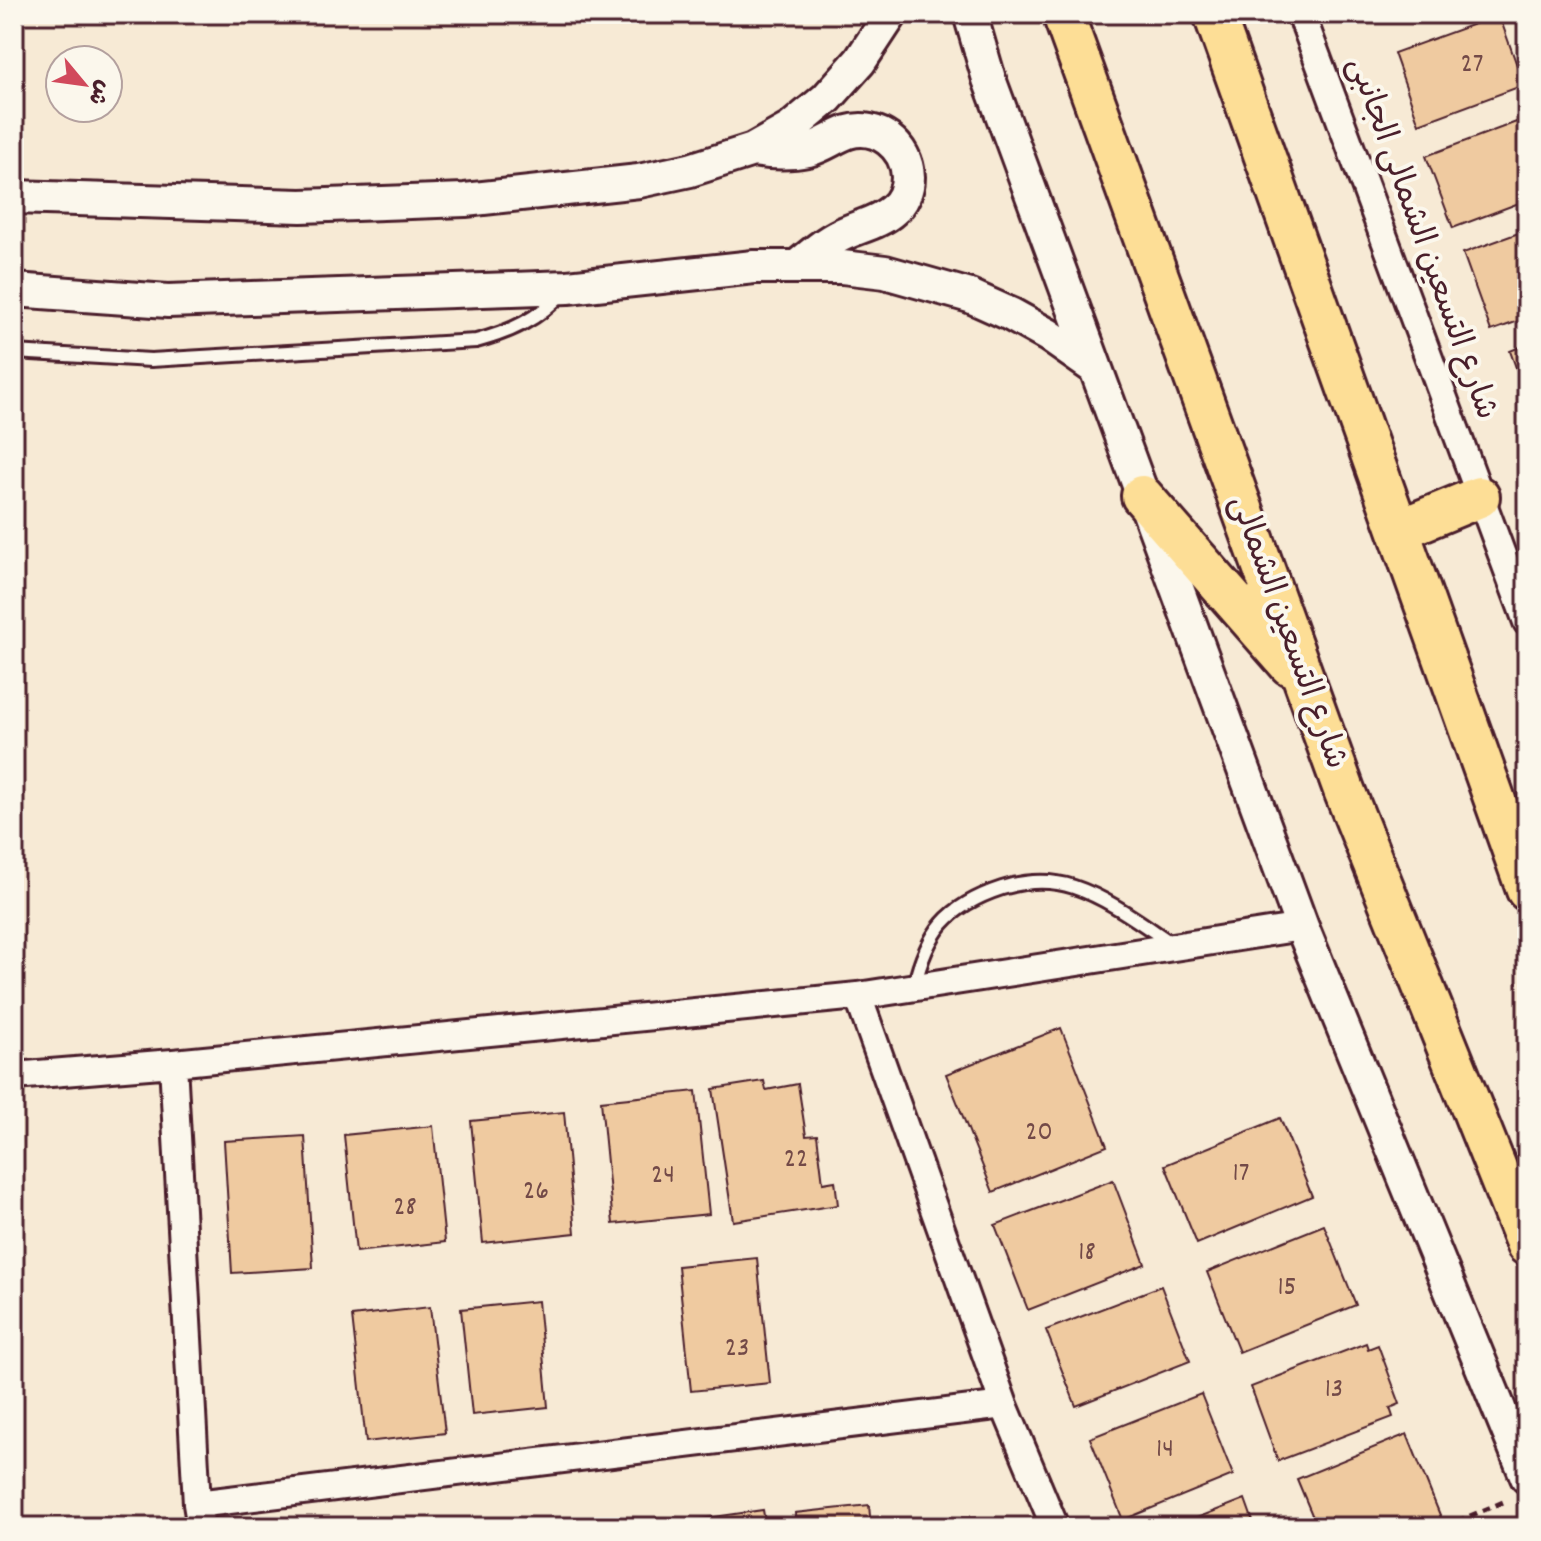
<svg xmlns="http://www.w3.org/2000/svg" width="1541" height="1541" font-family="Dekko,'Playpen Sans Arabic',sans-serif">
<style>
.building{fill:#efcaa0;stroke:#4a1f2b;stroke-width:2}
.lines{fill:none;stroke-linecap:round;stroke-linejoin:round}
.service-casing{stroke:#4a1f2b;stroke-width:18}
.minor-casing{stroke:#4a1f2b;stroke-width:32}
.tertiary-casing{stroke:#4a1f2b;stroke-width:38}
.primary-casing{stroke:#4a1f2b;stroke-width:46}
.path{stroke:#4a1f2b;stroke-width:5;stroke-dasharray:8 6;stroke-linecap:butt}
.service{stroke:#fbf7ec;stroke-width:12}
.minor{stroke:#fbf7ec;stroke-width:26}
.tertiary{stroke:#fbf7ec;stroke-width:32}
.primary{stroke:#fdde96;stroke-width:40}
.labels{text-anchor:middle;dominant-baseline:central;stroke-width:8;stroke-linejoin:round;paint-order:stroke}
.number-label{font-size:28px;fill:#734a48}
.street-label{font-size:32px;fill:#4a1f2b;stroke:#fbf7ec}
</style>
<rect width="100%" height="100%" fill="#f7ead5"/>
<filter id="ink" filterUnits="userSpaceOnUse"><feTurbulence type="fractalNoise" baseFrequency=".0125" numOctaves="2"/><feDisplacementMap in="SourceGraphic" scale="16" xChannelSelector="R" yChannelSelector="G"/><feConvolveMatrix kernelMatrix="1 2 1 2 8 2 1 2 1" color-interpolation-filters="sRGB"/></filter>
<g filter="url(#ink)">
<!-- building -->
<path class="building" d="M1499,15l25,70 -105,39 -25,-71z
M1527,118v82l-74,28 -27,-72z
M1527,230v88l-36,13 -28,-78z
M1527,344v54l-17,-47z
M1061,1028l46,118 -114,46 -47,-118z
M764,1081l2,9 32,-6 8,52 11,-1 6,48 12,-2 3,24 -105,16 -20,-132z
M696,1091l13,123 -96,10 -12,-123z
M564,1112l11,121 -92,10 -12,-122z
M1280,1118l32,78 -115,48 -32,-79z
M433,1126l12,116 -89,10 -12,-117z
M305,1136l8,132 -81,5 -8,-132z
M1113,1180l32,84 -117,46 -33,-85z
M1324,1225l32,80 -117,47 -32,-80z
M757,1258l13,125 -79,8 -13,-125z
M1161,1286l29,75 -114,45 -30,-76z
M538,1301l10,106 -76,8 -11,-106z
M430,1307l15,126 -79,9 -14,-126z
M1366,1343l2,6 10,-4 22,59 -10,4 3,9 -115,44 -27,-74z
M1201,1394l32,81 -110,45 -33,-82z
M1407,1434l35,86 -17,7h-108l-20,-48z
M1245,1499l10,28h-81z
M869,1505l2,22h-75l-1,-14z
M763,1510l3,17h-72l-1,-7z"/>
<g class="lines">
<defs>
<path id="service" d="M14,352l137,8 325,-19c34,-9 63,-22 87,-49
M914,987c13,-55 33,-81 88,-99 23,-7 48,-9 72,-1 36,12 68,37 100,58"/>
<path id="minor" d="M1301,14l226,608
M858,996l146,409 51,122
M173,1063l24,441 4,23
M14,1076l159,-13 685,-67 444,-69
M197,1504l807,-99"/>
<path id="tertiary" d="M970,14l19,65 313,848 225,550
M753,150c18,3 36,4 55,0 15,-4 26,-13 40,-18 29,-9 59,14 60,45 0,12 -5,25 -15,33 -13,12 -33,16 -50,24 -17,8 -31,20 -45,32
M14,197l287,9 164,-6 174,-19 51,-11 63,-20 37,-21 37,-31 33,-37 31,-47
M14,290l154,11 400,-14 186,-20h88l43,5 85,24 40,18 38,21 47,33"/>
<path id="primary" d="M1063,14l281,776 183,455
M1214,14l313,876
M1142,496l148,169
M1399,530l80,-33"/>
</defs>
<!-- service casing -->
<use href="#service" class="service-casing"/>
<!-- minor casing -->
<use href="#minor" class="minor-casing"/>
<!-- tertiary casing -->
<use href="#tertiary" class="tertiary-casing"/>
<!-- primary casing -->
<use href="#primary" class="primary-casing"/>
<!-- path -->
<path class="path" d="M1444,1527l64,-27"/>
<!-- service -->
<use href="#service" class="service"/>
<!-- minor -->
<use href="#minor" class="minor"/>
<!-- tertiary -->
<use href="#tertiary" class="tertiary"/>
<!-- primary -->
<use href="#primary" class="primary"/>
</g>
</g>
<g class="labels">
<!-- number labels -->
<g class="number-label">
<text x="1472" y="66">27</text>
<text x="1039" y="1134">20</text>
<text x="796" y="1161">22</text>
<text x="1241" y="1175">17</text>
<text x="663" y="1177">24</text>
<text x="536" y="1193">26</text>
<text x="405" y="1209">28</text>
<text x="1087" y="1254">18</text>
<text x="1287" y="1289">15</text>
<text x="737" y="1350">23</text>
<text x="1334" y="1391">13</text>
<text x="1165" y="1451">14</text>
</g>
<!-- street labels -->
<g class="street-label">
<text transform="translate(1420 239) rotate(70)">شارع التسعين الشمالى الجانبى</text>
<text transform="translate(1286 633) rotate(70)">شارع التسعين الشمالى</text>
</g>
</g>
<!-- margin -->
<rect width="1541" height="1541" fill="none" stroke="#fbf7ec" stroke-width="48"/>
<rect x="24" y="24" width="1493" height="1493" fill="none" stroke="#4a1f2b" stroke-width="3" filter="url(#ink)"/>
<!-- north arrow -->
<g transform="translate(84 84) rotate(119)"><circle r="38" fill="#fbf7ec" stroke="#b4a19f" stroke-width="2"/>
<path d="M0-6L14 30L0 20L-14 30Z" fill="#d1495b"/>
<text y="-12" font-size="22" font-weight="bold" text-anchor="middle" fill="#4a1f2b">ش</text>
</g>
</svg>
